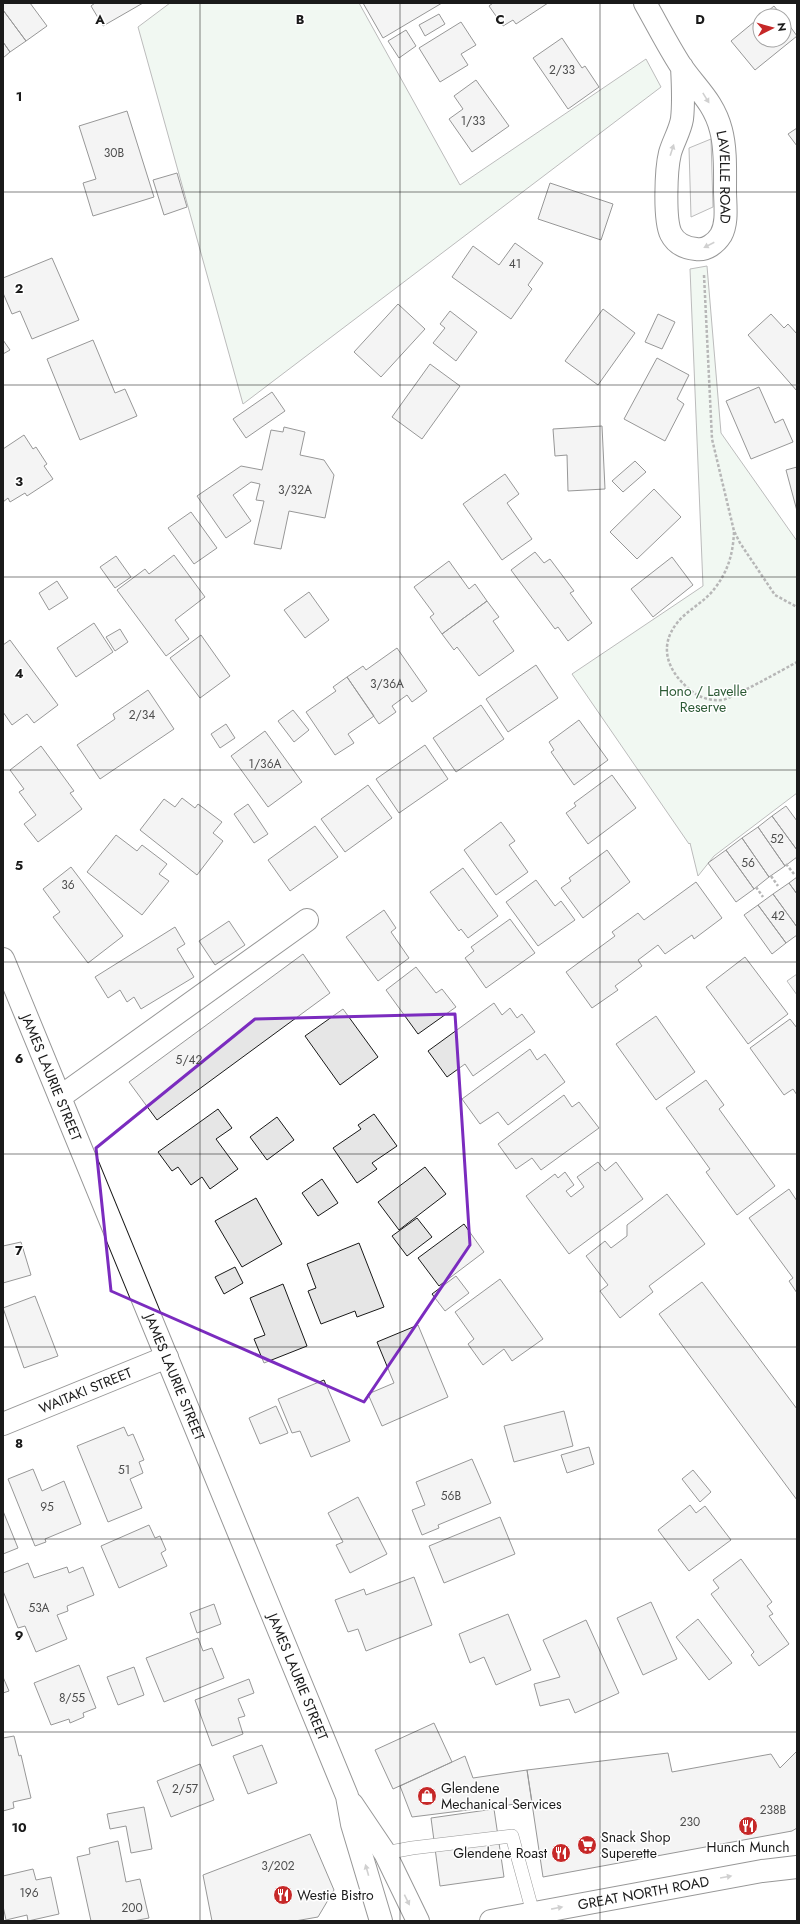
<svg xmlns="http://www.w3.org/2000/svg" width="800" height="1924" font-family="Jost,sans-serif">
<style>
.green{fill:#e0efe3;stroke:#6a6a6a}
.parking{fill:#ededed;stroke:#6a6a6a}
.building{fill:#e6e6e6;stroke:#1a1a1a}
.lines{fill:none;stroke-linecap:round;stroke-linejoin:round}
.lane-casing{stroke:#1a1a1a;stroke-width:14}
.street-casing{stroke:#1a1a1a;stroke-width:24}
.secondary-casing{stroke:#1a1a1a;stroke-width:24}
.primary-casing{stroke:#1a1a1a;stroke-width:24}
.path{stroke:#5f5f5f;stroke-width:2.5;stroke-dasharray:3 2;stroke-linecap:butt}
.lane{stroke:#fff;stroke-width:13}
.street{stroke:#fff;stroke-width:22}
.secondary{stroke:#fff;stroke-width:22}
.primary{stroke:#fff;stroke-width:22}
.oneway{fill:#989898}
.marked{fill:none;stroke:#7b2cbf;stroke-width:3;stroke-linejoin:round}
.grid{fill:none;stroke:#1a1a1a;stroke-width:1;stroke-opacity:0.55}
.labels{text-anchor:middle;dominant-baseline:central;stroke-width:3;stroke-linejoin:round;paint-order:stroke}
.number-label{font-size:12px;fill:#4d4d4d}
.street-label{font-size:14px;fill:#1a1a1a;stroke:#fff}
.park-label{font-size:14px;fill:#2b5a34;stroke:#fff}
.poi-label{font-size:14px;fill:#1a1a1a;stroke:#fff;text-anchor:start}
.grid-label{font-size:13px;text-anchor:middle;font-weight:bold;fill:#1a1a1a;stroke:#fff;stroke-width:3;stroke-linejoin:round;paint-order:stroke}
</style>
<rect width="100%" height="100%" fill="#fff"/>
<!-- green -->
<path class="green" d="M170,3h189l101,182 186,-126 15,28 -418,317 -105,-377z
M707,266l14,167 76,108v252l-83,63 -16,20 -8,-33 -1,1 -117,-170 131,-88 -13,-317z"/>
<!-- parking -->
<path class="parking" d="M711,139l2,68 -22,10 -2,-69z
M797,974v21l-10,-14z"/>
<!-- building -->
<path class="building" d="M3,3h27l17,23 -21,15 -23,-31z
M95,3h48l-40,23 -12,-20z
M363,3h79l-59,35z
M493,3h55l-32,21 -3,-4 -10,6 -14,-20z
M774,6l8,10h-20z
M3,10l23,31 -16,11 -7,-10z
M439,14l6,10 -20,12 -6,-11z
M760,17v23h24v-22l13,18 -42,34 -24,-29z
M461,22l15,23 -15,9 7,11 -28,17 -21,-34z
M406,30l10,16 -17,12 -11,-17z
M562,38l20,30 3,-2 14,21 -31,22 -35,-51z
M3,42l7,10 -7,6z
M476,80l33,46 -37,26 -23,-33 14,-10 -9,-13z
M127,111l27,86 -61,19 -10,-33 13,-4 -17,-53z
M797,128v18l-9,-12z
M177,173l10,34 -23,8 -11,-35z
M550,183l63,21 -12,36 -63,-21z
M515,243l28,20 -15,22 4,4 -21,30 -59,-42 21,-31 26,19z
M52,258l27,62 -47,19 -12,-28 -8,3 -9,-21v-15z
M398,304l27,25 -44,48 -27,-25z
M603,309l32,24 -37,52 -33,-24z
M450,311l27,21 -21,29 -23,-18 12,-15 -5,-4z
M658,314l17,8 -13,27 -17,-7z
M771,314l13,14 4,-4 9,10v57l-49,-56z
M3,340l7,10 -7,4z
M93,340l22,53 10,-4 12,27 -57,24 -33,-81z
M657,358l32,17 -12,24 7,5 -19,37 -41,-22z
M430,364l30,22 -38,53 -30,-22z
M759,387l16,36 8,-4 10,23 -42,17 -25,-58z
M272,392l13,19 -39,27 -13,-19z
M602,426l3,63 -37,2 -1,-36 -12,1 -2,-27z
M284,427l21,5 -5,23 24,5 10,15 -9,43 -36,-7 -8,38 -27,-5 10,-43 -8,-1 4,-16 -9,-2 -18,13 18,26 -25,17 -29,-42 44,-30 21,4 9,-40 12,2z
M24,435l9,14 3,-2 11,17 -3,2 9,13 -26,17 -2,-3 -15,9 -2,-4 -5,4v-53z
M635,461l11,11 -23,20 -11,-11z
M797,467v44l-11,-41z
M505,474l14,20 -12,9 25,36 -30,21 -39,-56z
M654,489l27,28 -44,42 -27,-27z
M191,512l26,36 -23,16 -26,-36z
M535,552l9,11 6,-4 24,32 -4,2 22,30 -24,18 -10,-14 -3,2 -44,-59z
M174,555l31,42 -30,23 14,19 -23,17 -49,-66 28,-21 4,5z
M116,556l15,21 -16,11 -15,-21z
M672,557l21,28 -40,32 -22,-28z
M449,561l20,28 6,-5 12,17 -45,33 -12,-17 4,-3 -20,-27z
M57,581l11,17 -19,12 -10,-17z
M309,592l20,28 -24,18 -21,-28z
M487,601l12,16 -6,4 21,30 -35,25 -22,-29 -3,3 -12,-16z
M94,623l19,29 -37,25 -19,-29z
M120,629l8,13 -13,9 -9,-14z
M201,635l29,41 -30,22 -30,-40z
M10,640l48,65 -24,18 -7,-9 -15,11 -9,-13v-67z
M397,648l30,43 -15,11 -5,-7 -15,11 4,6 -17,12 -32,-47 16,-11 3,4z
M536,665l22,33 -50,34 -22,-33z
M347,677l27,39 -26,18 6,9 -19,12 -29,-43 30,-21 -3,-4z
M148,690l26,39 -74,50 -23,-34 38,-26 -2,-5z
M481,705l23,34 -48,33 -23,-34z
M293,710l16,20 -15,12 -16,-21z
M579,720l29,40 -34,25 -23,-33 3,-2 -5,-8z
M226,724l9,14 -15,10 -9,-14z
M265,731l37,51 -34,25 -37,-51z
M425,745l23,34 -49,34 -23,-34z
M41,746l33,45 -4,2 12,16 -44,33 -14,-18 12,-9 -17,-23 5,-3 -14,-19z
M612,775l24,33 -48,36 -22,-31 10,-7 -2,-3z
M368,785l24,33 -47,34 -24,-33z
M182,798l13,10 3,-4 24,18 -9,11 10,8 -26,34 -57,-45 24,-31 11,8z
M248,804l20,30 -14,9 -20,-29z
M786,806l11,15v29l-25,-34z
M772,816l25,34v7l-12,9 -27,-39z
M501,822l14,19 -6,4 19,27 -32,23 -32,-45z
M315,826l23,31 -48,34 -22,-31z
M758,827l27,39 -16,11 -27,-39z
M116,835l21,16 5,-6 25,19 -8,10 10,7 -27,34 -55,-43z
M742,838l27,39 -15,12 -28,-39z
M607,850l23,32 -47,36 -22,-30 10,-7 -2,-3z
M726,850l28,39 -18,13 -28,-39z
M71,867l52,69 -35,27 -35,-46 7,-5 -17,-23z
M463,868l35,48 -30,22 -7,-9 -2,2 -29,-39z
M797,877v17l-8,-11z
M536,880l19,26 6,-5 14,19 -37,26 -32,-44z
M696,882l26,36 -28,21 -2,-4 -27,19 -7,-9 -20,15 4,6 -27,20 3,4 -26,18 -26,-36 49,-36 -3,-4 26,-19 6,7z
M789,883l8,11v33l-24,-33z
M773,894l24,33v8l-11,8 -28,-38z
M758,905l28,38 -14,11 -28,-39z
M384,910l12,18 -5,4 18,26 -31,23 -32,-44z
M510,919l25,34 -49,35 -21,-30 9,-7 -3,-4z
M229,921l16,24 -30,20 -16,-24z
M175,927l10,17 -8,5 17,28 -53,32 -7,-12 -7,5 -7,-12 -12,8 -13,-21z
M303,954l27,39 -173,127 -28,-38z
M745,957l43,57 -40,30 -42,-57z
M416,967l20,26 6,-4 14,18 -38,27 -32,-44z
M494,1003l8,12 8,-7 7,10 5,-4 13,18 -62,44 -8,-12 -18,13 -19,-26z
M343,1009l35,48 -38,28 -35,-49z
M656,1016l39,56 -39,28 -40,-56z
M790,1019l7,9v67l-4,-6 -9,6 -34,-47z
M530,1049l7,11 8,-6 20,28 -57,43 -10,-13 -18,12 -18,-25z
M706,1080l18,25 -5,4 56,77 -38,29 -31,-43 4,-3 -44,-61z
M564,1095l8,12 7,-5 20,26 -58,42 -9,-12 -16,11 -18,-25z
M218,1109l14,19 -16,11 22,30 -28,20 -8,-12 -11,8 -13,-18 -6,4 -14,-19z
M374,1114l23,32 -25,17 5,6 -20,14 -24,-35 28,-19 -3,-4z
M277,1117l17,23 -27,20 -17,-23z
M598,1162l7,9 11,-9 27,37 -74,55 -43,-58 29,-22 3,4 7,-6 9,13 -8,6 5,6 13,-10 -7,-10z
M425,1167l21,27 -47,36 -21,-28z
M322,1179l16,24 -20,13 -16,-23z
M789,1189l8,12v92l-8,-12 4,-3 -44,-60z
M667,1194l38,50 -56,42 4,6 -33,26 -20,-27 8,-6 -22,-29 19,-15 6,7 16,-12v-11z
M256,1198l26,46 -40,23 -27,-46z
M417,1218l15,19 -25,19 -15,-20z
M464,1224l20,28 -45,34 -21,-28z
M21,1242l10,33 -28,8v-37z
M359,1243l25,64 -27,10 -2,-6 -34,13 -13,-33 8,-3 -9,-24z
M235,1267l8,16 -19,11 -9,-17z
M456,1276l13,17 -24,18 -13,-17z
M500,1279l43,60 -31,22 -8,-12 -21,16 -15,-21 6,-5 -19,-27z
M702,1282l95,127v91l-138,-186z
M283,1284l24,62 -43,17 -10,-24 11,-4 -15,-37z
M35,1296l23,60 -34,12 -21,-60z
M418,1325l30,72 -66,29 -14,-32 26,-11 -17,-41z
M324,1380l26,61 -39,16 -11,-26 -8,2 -14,-34z
M276,1406l12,27 -28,11 -11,-26z
M564,1411l9,35 -59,16 -10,-36z
M124,1427l4,9 5,-2 11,26 -5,2 4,11 -13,6 12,29 -34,14 -31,-76z
M589,1447l5,17 -27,9 -6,-18z
M472,1459l19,44 -53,22 1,3 -17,7 -10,-25 13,-5 -9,-23z
M33,1469l9,22 22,-10 17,43 -36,15 1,3 -11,4 -27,-67z
M693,1470l18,22 -11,10 -18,-23z
M358,1497l29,57 -37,19 -14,-28 7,-3 -15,-29z
M690,1505l6,8 9,-7 26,34 -42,31 -31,-41z
M3,1511l15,37 -15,6z
M500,1517l15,37 -71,29 -15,-37z
M149,1525l6,13 5,-2 6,14 -5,3 6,13 -48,22 -18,-42z
M741,1559l31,43 -5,4 6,8 -4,2 20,28 -30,22 -8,-11 3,-3 -43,-58 8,-6 -6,-8z
M28,1563l6,15 33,-11 2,6 14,-6 11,28 -27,11 1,5 -11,4 10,24 -31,13 -11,-26 -7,2 -15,-37v-18z
M414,1577l18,48 -66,26 -8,-22 -10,3 -13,-32 29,-11 2,6z
M651,1602l26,57 -34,16 -26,-57z
M214,1604l7,20 -24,9 -7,-20z
M508,1614l23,56 -35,15 -12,-28 -14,6 -11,-29z
M698,1619l34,44 -23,17 -33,-43z
M586,1620l33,73 -44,20 -6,-14 -29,7 -6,-22 26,-7 -17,-37z
M198,1638l5,13 9,-3 12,30 -60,24 -18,-44z
M79,1665l17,43 -13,5 1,4 -14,6 -1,-4 -18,6 -17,-42z
M134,1667l10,28 -26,10 -11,-28z
M3,1677l6,14 -6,2z
M249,1679l5,14 -16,6 7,17 -7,2 5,16 -31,12 -17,-46z
M434,1723l18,39 -59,27 -18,-39z
M14,1736l5,20 2,-1 10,43 -18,4 1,6 -11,3v-73z
M262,1745l15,38 -29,11 -15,-38z
M797,1751v77l-5,3 -249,46 -16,-107 141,-17 4,19 99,-18 9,14z
M465,1756l8,22 54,-8 5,32 -120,15 -12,-31z
M200,1764l14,36 -43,17 -14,-36z
M144,1807l8,42 -21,4 -5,-27 -16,3 -3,-15z
M494,1809l10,68 -64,9 -9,-68z
M310,1834l24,56 -16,27 -23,4h-83l-9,-46z
M118,1841l8,41 14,-3 9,39 -16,3h-42l-14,-64 13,-3 -1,-6z
M33,1869l3,11 15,-3 8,37 -31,7 -1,-6 -21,5 -3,-14v-30z"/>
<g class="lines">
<defs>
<path id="lane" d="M385,1853l27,-5 100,-12 21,77"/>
<g id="street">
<path id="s1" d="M645,3c12,21 23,43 36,63 15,22 33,36 40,64 5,19 4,40 4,60 0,15 3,32 -4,45 -5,8 -15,16 -25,14 -10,-1 -20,-5 -25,-15 -7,-14 -5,-65 -1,-81 3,-11 10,-22 12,-34 2,-17 1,-34 0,-52"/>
<path d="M60,1097l247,-177"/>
<path id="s2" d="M3,1424l164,-67"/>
</g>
<g id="secondary">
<path id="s3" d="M3,959l344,837 5,28 29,97"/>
<path d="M352,1804l33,49 33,68"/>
</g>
<g id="primary">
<path id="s4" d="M491,1921l271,-50 35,-4"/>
</g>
</defs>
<!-- lane casing -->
<use href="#lane" class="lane-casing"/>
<!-- street casing -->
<use href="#street" class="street-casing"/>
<!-- secondary casing -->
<use href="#secondary" class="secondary-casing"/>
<!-- primary casing -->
<use href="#primary" class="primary-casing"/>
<!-- path -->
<path class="path" d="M704,275l8,164 22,92 6,12 35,52 22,12
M734,532c-1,22 -6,39 -19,56 -10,14 -28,22 -38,35 -19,24 -9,48 12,66 9,8 20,12 33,11 7,0 64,-32 75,-38
M786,864l8,10
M771,876l7,10
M756,887l7,10"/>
<!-- lane -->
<use href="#lane" class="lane"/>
<!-- street -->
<use href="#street" class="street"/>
<!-- secondary -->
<use href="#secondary" class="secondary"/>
<!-- primary -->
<use href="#primary" class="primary"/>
</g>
<!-- one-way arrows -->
<defs><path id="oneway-solid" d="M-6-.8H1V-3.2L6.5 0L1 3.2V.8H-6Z"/></defs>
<g class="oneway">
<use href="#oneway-solid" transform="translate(706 98) rotate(58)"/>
<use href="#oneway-solid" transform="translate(672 150) rotate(-72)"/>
<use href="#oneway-solid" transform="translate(709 245) rotate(153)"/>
<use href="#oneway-solid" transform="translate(367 1870) rotate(-106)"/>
<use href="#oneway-solid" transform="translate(726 1877) rotate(-10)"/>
<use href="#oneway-solid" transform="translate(407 1900) rotate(64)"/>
<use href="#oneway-solid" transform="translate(557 1908) rotate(-11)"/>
</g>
<!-- marked area -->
<path d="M0 0H800V1924H0ZM455,1014l15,231 -106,157 -253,-111 -15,-143 159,-129z" fill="#fff" fill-opacity=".55" fill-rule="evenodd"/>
<path class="marked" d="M455,1014l15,231 -106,157 -253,-111 -15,-143 159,-129z"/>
<!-- grid -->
<path class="grid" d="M200,3v1918M400,3v1918M600,3v1918M3,192h794M3,385h794M3,577h794M3,770h794M3,962h794M3,1154h794M3,1347h794M3,1539h794M3,1732h794"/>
<!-- icons -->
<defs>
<symbol id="shop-disc" viewBox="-11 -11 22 22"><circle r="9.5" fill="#c62828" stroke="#fff"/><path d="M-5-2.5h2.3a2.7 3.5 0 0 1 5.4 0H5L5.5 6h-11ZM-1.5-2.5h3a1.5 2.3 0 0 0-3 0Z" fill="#fff"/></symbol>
<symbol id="restaurant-disc" viewBox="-11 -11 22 22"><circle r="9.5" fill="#c62828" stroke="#fff"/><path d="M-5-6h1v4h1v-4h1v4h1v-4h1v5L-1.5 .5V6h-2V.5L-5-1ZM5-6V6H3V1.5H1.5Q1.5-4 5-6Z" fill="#fff"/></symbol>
<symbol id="supermarket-disc" viewBox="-11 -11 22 22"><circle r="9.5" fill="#c62828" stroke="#fff"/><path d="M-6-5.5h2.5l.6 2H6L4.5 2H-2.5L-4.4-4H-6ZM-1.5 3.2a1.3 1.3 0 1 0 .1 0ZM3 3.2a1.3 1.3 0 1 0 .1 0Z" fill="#fff"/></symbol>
</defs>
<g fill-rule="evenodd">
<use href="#shop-disc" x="416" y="1785" width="22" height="22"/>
<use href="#restaurant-disc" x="737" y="1815" width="22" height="22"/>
<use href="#supermarket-disc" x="576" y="1834" width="22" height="22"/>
<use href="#restaurant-disc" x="550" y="1842" width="22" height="22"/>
<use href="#restaurant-disc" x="272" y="1884" width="22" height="22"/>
</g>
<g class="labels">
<!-- number labels -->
<g class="number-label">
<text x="562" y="70">2/33</text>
<text x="473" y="121">1/33</text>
<text x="114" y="153">30B</text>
<text x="515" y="264">41</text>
<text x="295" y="490">3/32A</text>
<text x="387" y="684">3/36A</text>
<text x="142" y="715">2/34</text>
<text x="265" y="764">1/36A</text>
<text x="777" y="839">52</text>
<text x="748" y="863">56</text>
<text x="68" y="885">36</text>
<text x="778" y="916">42</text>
<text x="189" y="1060">5/42</text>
<text x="124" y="1470">51</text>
<text x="451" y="1496">56B</text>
<text x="47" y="1507">95</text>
<text x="39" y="1608">53A</text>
<text x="72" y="1698">8/55</text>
<text x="185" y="1789">2/57</text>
<text x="773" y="1810">238B</text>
<text x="690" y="1822">230</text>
<text x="278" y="1866">3/202</text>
<text x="29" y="1893">196</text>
<text x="132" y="1908">200</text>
</g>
<!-- street labels -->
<g class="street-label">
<text stroke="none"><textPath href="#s1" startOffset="196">LAVELLE ROAD</textPath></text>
<text stroke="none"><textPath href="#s3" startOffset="128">JAMES LAURIE STREET</textPath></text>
<text stroke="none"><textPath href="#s3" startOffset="452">JAMES LAURIE STREET</textPath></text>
<text stroke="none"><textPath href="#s2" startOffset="89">WAITAKI STREET</textPath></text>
<text stroke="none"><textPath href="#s3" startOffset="776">JAMES LAURIE STREET</textPath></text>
<text stroke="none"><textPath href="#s4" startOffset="155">GREAT NORTH ROAD</textPath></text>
</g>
<!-- park labels -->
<g class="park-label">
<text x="703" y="691">Hono / Lavelle<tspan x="703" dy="16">Reserve</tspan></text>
</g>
<!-- poi labels -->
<g class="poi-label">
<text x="441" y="1788">Glendene<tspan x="441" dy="16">Mechanical Services</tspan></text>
<text x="601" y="1837">Snack Shop<tspan x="601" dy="16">Superette</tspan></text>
<text x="748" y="1847" text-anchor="middle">Hunch Munch</text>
<text x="547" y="1853" text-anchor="end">Glendene Roast</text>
<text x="297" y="1895">Westie Bistro</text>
</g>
</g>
<g class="grid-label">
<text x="100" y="24">A</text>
<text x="300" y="24">B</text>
<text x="500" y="24">C</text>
<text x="700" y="24">D</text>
<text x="19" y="101">1</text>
<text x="19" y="293">2</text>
<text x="19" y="486">3</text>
<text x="19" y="678">4</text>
<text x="19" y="870">5</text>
<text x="19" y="1063">6</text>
<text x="19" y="1255">7</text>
<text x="19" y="1448">8</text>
<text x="19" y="1640">9</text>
<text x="19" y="1832">10</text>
</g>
<!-- border -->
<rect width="800" height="1924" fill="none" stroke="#1a1a1a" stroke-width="8"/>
<!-- north arrow -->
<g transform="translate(772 28) rotate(84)"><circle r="19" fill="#ffffff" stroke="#a3a3a3"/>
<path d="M0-3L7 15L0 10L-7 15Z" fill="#c62828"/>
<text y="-6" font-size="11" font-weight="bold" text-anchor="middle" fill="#1a1a1a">N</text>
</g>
</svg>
